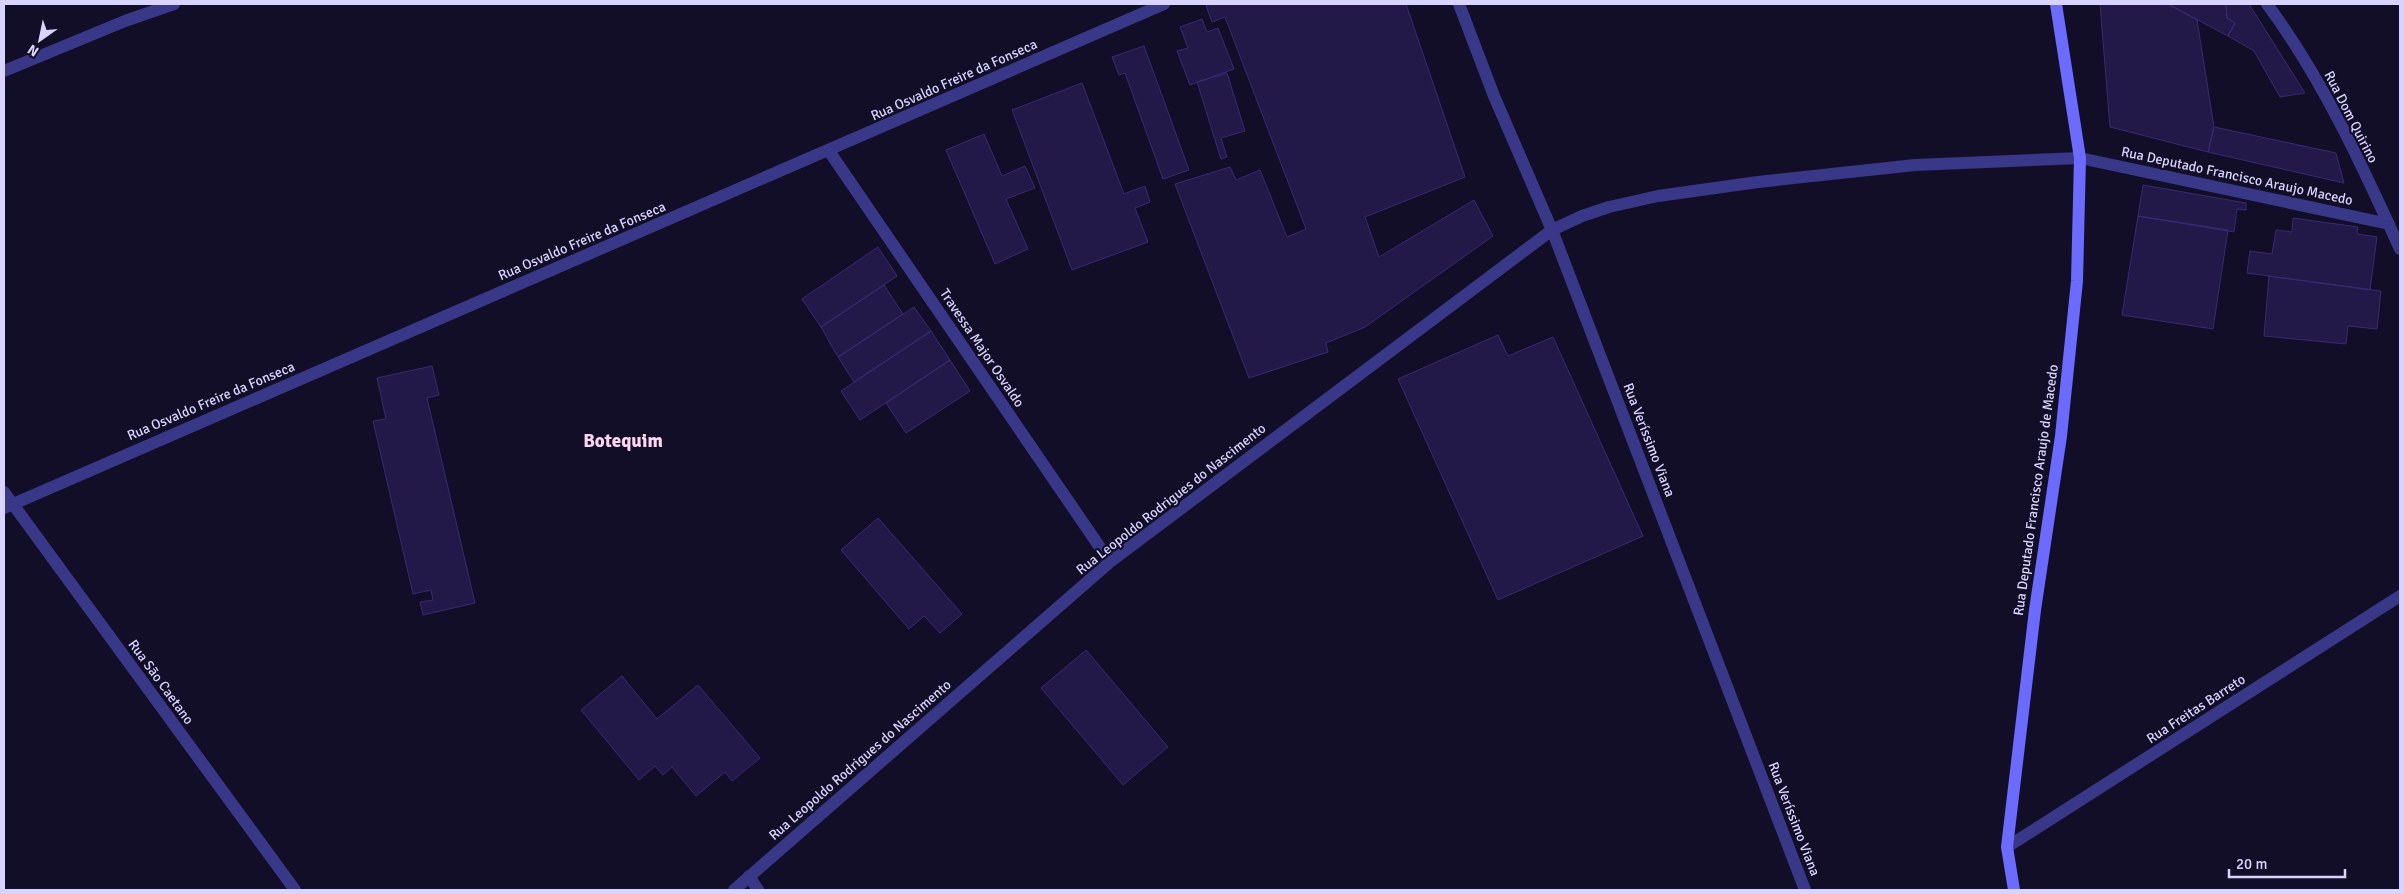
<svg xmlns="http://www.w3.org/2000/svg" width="2404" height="894" font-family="Signika,sans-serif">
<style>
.building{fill:#221948;stroke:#382a75}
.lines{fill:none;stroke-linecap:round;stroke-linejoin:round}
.street{stroke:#393788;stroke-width:12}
.secondary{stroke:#6c6bff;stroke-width:12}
.labels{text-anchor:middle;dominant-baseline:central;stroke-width:4.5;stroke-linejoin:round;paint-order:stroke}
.street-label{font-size:14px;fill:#d8d4ff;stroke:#120e27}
.district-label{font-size:19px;font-weight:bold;fill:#ffd6f1;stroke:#120e27}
</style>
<rect width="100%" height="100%" fill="#120e27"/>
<!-- building -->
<path class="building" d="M1211,4h195l59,173 -100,40 14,40 95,-57 19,36 -128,91 -39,16 2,9 -79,26 -74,-194 55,-17 6,13 24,-10 27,67 19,-8 -81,-212 -13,5 -6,-16z
M2100,4h68l29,16 17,107 -6,25 -98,-25z
M2168,4h58l1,14 8,5 -7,13z
M2226,4h23l56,89 -25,4 -26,-46 -26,-15 7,-13 -8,-5z
M1202,19l5,13 11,-4 16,41 -44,16 -13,-34 11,-3 -8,-21z
M1144,46l45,124 -26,9 -38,-106 -6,2 -7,-18z
M1227,73l18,58 -24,7 6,19 -6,2 -24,-77z
M1082,83l42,111 21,-8 5,16 -15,6 13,34 -76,28 -60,-160z
M2214,127l122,26 8,30 -136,-31z
M984,134l18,42 23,-10 10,22 -29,11 22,50 -33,15 -49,-114z
M2143,185l103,18v7l-9,-1 -3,23 -96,-16z
M2138,216l90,14 -15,99 -91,-14z
M2293,218l65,9 -1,7 20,3 -7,53 -123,-17 3,-22 22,3 4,-24 16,2z
M878,247l19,29 -76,51 -19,-28z
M2269,276l112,15 -4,38 -29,-3 -2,18 -82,-8z
M884,285l19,29 -65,43 -17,-30z
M914,307l17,24 -77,51 -16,-25z
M931,331l19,29 -90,60 -19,-29z
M1498,335l10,21 45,-19 90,199 -145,64 -100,-221z
M950,360l20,31 -64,42 -20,-30z
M432,366l7,29 -12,3 48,205 -52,12 -3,-13 13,-2 -2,-10 -18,4 -40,-173 13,-2 -9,-41z
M878,518l84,96 -22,19 -16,-17 -15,13 -68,-79z
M1086,650l82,97 -45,38 -82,-97z
M622,676l35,43 41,-34 62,73 -28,23 -7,-9 -29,24 -24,-29 -9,8 -8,-9 -16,14 -58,-70z"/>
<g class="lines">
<!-- street -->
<path class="street" d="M1459,4l35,92 58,134 253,660
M2267,4c55,74 95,161 133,245
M4,71l121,-50 49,-17
M829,151l281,411
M4,492l291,398
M4,508l1160,-504
M2007,847l393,-251
M749,876l9,14
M734,890l376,-328 442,-332 30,-14 27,-9 49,-11 100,-14 157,-17 165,-7 309,66"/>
<!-- secondary -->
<path class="secondary" d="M2014,890l-7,-43 28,-237 26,-174 16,-155 3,-123 -24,-154"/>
</g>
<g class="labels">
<!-- street labels -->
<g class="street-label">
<text transform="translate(954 80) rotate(-24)">Rua Osvaldo Freire da Fonseca</text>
<text transform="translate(2351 117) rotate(63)">Rua Dom Quirino</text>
<text transform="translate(2237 176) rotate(12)">Rua Deputado Francisco Araujo Macedo</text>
<text transform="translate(582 241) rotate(-23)">Rua Osvaldo Freire da Fonseca</text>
<text transform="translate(982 348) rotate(56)">Travessa Major Osvaldo</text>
<text transform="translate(211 401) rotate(-23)">Rua Osvaldo Freire da Fonseca</text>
<text transform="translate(1649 440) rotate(69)">Rua Veríssimo Viana</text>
<text transform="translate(2036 490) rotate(-82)">Rua Deputado Francisco Araujo de Macedo</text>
<text transform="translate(1171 499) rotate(-38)">Rua Leopoldo Rodrigues do Nascimento</text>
<text transform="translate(161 682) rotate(54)">Rua São Caetano</text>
<text transform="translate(2196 709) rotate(-33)">Rua Freitas Barreto</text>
<text transform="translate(860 760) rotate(-41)">Rua Leopoldo Rodrigues do Nascimento</text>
<text transform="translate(1794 819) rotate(69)">Rua Veríssimo Viana</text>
</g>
<!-- district labels -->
<g class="district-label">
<text x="623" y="441">Botequim</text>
</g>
</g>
<!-- border -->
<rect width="2404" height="894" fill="none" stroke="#d8d4ff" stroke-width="10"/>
<!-- north arrow -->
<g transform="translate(40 40) rotate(213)" stroke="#120e27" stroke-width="4" paint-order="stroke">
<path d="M0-4L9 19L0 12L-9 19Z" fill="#d8d4ff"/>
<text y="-8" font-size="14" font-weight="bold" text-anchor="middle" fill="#d8d4ff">N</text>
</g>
<!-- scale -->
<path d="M2229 869v8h116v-8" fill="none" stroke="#d8d4ff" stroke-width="2.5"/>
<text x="2236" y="869" font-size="15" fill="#d8d4ff" stroke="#120e27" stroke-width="4" paint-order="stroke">20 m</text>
</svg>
